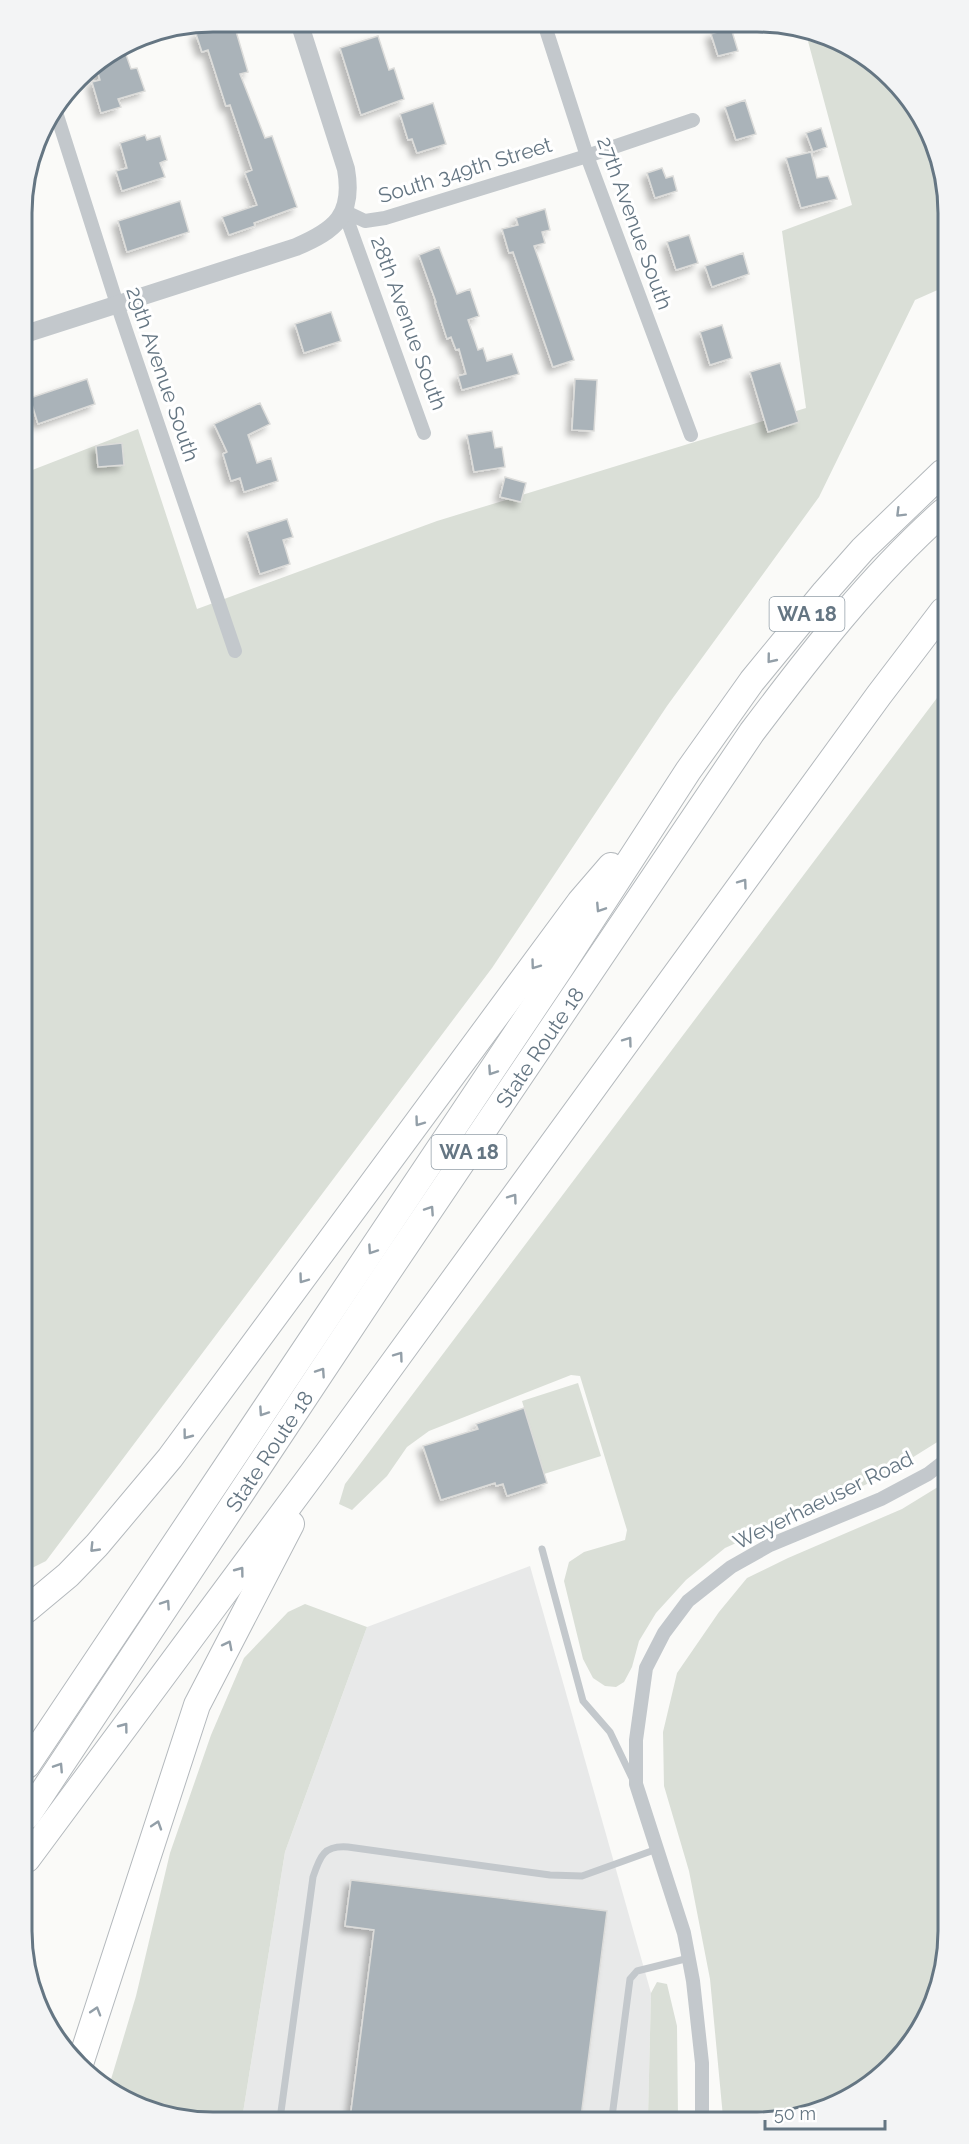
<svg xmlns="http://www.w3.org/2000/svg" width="969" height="2144" font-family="Raleway,sans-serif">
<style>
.built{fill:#e8e9e9}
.green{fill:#dadfd7}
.building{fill:#aab3b9;stroke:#dcdcda;stroke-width:1.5;filter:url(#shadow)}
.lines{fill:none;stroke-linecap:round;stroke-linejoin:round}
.motorway-casing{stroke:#b4b9bd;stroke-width:28}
.service{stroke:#c3c8cc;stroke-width:7}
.minor{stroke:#c3c8cc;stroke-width:14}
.tertiary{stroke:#c3c8cc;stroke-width:18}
.motorway{stroke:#fff;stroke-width:26}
.oneway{stroke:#939fa8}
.labels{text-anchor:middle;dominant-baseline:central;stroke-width:6;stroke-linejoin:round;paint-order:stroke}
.shield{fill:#fff;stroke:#939fa8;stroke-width:1.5}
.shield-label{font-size:20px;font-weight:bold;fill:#657683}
.street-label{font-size:21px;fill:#657683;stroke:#fff}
.rim{fill:none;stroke:#657683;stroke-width:3}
</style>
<defs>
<filter id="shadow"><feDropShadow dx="-5" dy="5" stdDeviation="3" flood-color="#0004"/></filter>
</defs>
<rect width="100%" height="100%" fill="#fafaf8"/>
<!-- built -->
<path class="built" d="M530,1566l121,427 -3,124 -406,2 43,-267 82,-225z"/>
<!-- green -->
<path class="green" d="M805,30l78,39 33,37 25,57 1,125 -27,12 -96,197 -152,209 -175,262 -446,593 -20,10 -4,-1097 116,-45 59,180 240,-88 369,-113 -24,-177 70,-26z
M943,690l3,744 -7,7 -61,38 -153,69 -39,32 -30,33 -17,28 -7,26 -8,15 -8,5 -11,-1 -12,-8 -10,-19 -19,-78 5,-19 15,-10 41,-12 2,-10 -47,-154 -9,-1 -142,56 -22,16 -20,29 -35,34 -13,-6 6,-20z
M578,1383l23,73 -57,18 -22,-73z
M946,1482l2,462 -14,60 -26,44 -45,42 -57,26 -83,1 -13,-138 -21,-108 -25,-85 -1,-54 14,-59 42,-61 28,-34 41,-20 114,-49z
M305,1604l62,23 -82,225 -43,267h-66l-67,-33 27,-90 34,-143 41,-118 33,-77 44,-46z
M657,1982l10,2 10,42 1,91h-30l3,-124z"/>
<!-- building -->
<path class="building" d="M213,21h20l15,51 -8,2 25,64 7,-2 25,71 -43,16 1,3 -26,9 -7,-18 35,-12 -12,-32 7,-3 -22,-65 -4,1 -18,-56 -6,2 -6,-18 16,-5 -3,-7z
M731,28l7,23 -20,5 -7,-22z
M378,36l11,34 5,-2 10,31 -43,16 -21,-67z
M123,46l8,23 6,-1 8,23 -27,8 3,8 -20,6 -9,-31 8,-2 -5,-17z
M745,100l11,34 -20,6 -11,-33z
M433,103l13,41 -29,9 -5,-14 -4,1 -8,-26z
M821,128l6,19 -14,5 -7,-19z
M145,135l2,5 13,-4 7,24 -7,3 5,14 -43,14 -6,-20 11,-3 -7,-25z
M811,152l6,26 11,-2 9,23 -36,9 -15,-50z
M662,168l4,10 7,-2 4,15 -22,7 -8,-25z
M180,201l9,31 -62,20 -9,-31z
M545,209l5,21 -8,2 3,11 -11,3 40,114 -21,7 -40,-115 -4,1 -7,-24 16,-4 -2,-7z
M689,235l9,28 -22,7 -9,-28z
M439,247l18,47 13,-5 9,27 -11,4 10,30 5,-2 4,13 25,-7 7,20 -57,16 -4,-14 8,-2 -7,-25 -3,1 -5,-13 -4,2 -12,-37h1l-17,-47z
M743,253l6,21 -37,13 -7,-21z
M331,312l10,29 -37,12 -9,-29z
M722,325l10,33 -22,7 -10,-33z
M780,363l19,59 -31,10 -18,-60z
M87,379l8,25 -57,20 -8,-26z
M575,379l22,1 -3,51 -22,-1z
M260,403l10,21 -22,11 9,28 14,-5 7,23 -34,11 -4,-14 -9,3 -8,-27 4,-2 -13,-28z
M492,431l3,17 7,-1 3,20 -31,5 -7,-37z
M122,443l2,22 -26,2 -2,-21z
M505,477l21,6 -5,19 -21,-5z
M287,519l6,18 -10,3 7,24 -30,10 -13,-42z
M524,1408l23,75 -40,13 -4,-12 -7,2 -1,-3 -54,17 -18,-54 55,-17 -2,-5z
M351,1880l256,31 -26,206 -231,2 24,-189 -29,-4z"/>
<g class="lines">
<defs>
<g id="motorway">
<path d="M26,1610l42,-35 29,-30 73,-87 410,-556 31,-36"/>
<path d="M27,1765l534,-798 127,-196 64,-90 73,-89 38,-43 79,-76"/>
<path id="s1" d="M27,1816l356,-537 369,-547c59,-78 118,-155 191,-220"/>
<path d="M27,1859l300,-405 552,-759 64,-84"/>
<path d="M79,2067l118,-362 94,-181"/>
</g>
</defs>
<!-- motorway casing -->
<use href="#motorway" class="motorway-casing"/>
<!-- service -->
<path class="service" d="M542,1549l41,152 27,31 23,48
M612,2117l18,-138 7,-8 52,-13
M280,2119l33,-242c7,-21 11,-32 35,-30l202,28 32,1 75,-27"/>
<!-- minor -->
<path class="minor" d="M544,23l43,133 104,279
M55,109l62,195 118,347
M344,211l21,10 20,-3 202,-62 106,-36
M344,211l80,222
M702,2117v-54l-9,-82 -9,-48 -48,-149v-44l10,-72 18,-35 24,-32 43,-34 39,-22 111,-46 47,-25 18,-14"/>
<!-- tertiary -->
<path class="tertiary" d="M22,335l274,-88c40,-17 58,-32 50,-78l-47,-147"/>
<!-- motorway -->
<use href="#motorway" class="motorway"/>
</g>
<!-- one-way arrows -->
<defs><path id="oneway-chevron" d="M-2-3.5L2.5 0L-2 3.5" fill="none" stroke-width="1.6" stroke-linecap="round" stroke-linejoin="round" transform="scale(1.5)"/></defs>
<g class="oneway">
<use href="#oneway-chevron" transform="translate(900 513) rotate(135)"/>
<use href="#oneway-chevron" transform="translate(771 659) rotate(129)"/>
<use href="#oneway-chevron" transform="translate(743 883) rotate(-54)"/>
<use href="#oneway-chevron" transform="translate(600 908) rotate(123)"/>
<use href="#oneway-chevron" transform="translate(535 965) rotate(126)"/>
<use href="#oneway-chevron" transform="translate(628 1041) rotate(-54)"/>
<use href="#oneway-chevron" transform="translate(492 1071) rotate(124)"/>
<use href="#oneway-chevron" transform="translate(419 1122) rotate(126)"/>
<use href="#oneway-chevron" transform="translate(513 1198) rotate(-54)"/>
<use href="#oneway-chevron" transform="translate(430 1210) rotate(-56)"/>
<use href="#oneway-chevron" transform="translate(372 1250) rotate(124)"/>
<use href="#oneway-chevron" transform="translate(303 1279) rotate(126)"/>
<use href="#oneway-chevron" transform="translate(399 1356) rotate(-54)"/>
<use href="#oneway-chevron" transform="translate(321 1372) rotate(-56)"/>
<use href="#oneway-chevron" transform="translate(263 1412) rotate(124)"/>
<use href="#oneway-chevron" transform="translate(187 1435) rotate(127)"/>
<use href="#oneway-chevron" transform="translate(94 1548) rotate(134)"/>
<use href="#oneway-chevron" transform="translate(240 1571) rotate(-53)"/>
<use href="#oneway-chevron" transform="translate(166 1604) rotate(-56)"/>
<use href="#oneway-chevron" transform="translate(228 1645) rotate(-63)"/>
<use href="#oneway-chevron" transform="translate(124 1727) rotate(-53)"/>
<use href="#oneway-chevron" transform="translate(59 1767) rotate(-57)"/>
<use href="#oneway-chevron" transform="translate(157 1825) rotate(-72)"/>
<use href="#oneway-chevron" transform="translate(96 2011) rotate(-73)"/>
</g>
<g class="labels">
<!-- shield labels -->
<g class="shield">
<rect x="769.5" y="597" width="75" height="34" rx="4.5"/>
<rect x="431.5" y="1135" width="75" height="34" rx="4.5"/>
</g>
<g class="shield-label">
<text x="807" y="614">WA 18</text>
<text x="469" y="1152">WA 18</text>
</g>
<!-- street labels -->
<g class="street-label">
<text transform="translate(465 170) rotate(-17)">South 349th Street</text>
<text transform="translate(635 223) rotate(70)">27th Avenue South</text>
<text transform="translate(409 323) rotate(70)">28th Avenue South</text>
<text transform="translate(163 374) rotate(71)">29th Avenue South</text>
<text stroke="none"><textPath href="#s1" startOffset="924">State Route 18</textPath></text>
<text stroke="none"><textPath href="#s1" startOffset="438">State Route 18</textPath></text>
<text transform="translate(823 1500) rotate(-26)">Weyerhaeuser Road</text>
</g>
</g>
<!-- crop -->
<path d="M0 0H969V2144H0ZM213 32H757A181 181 0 0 1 938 213V1931A181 181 0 0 1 757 2112H213A181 181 0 0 1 32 1931V213A181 181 0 0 1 213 32Z" fill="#f3f4f5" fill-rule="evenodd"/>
<path class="rim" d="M213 32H757A181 181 0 0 1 938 213V1931A181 181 0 0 1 757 2112H213A181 181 0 0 1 32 1931V213A181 181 0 0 1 213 32Z"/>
<!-- scale -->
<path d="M765 2120v9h120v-9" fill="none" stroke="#657683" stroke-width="3"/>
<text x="774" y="2120" font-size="18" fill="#657683" stroke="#ffffff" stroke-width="4.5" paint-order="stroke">50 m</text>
</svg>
